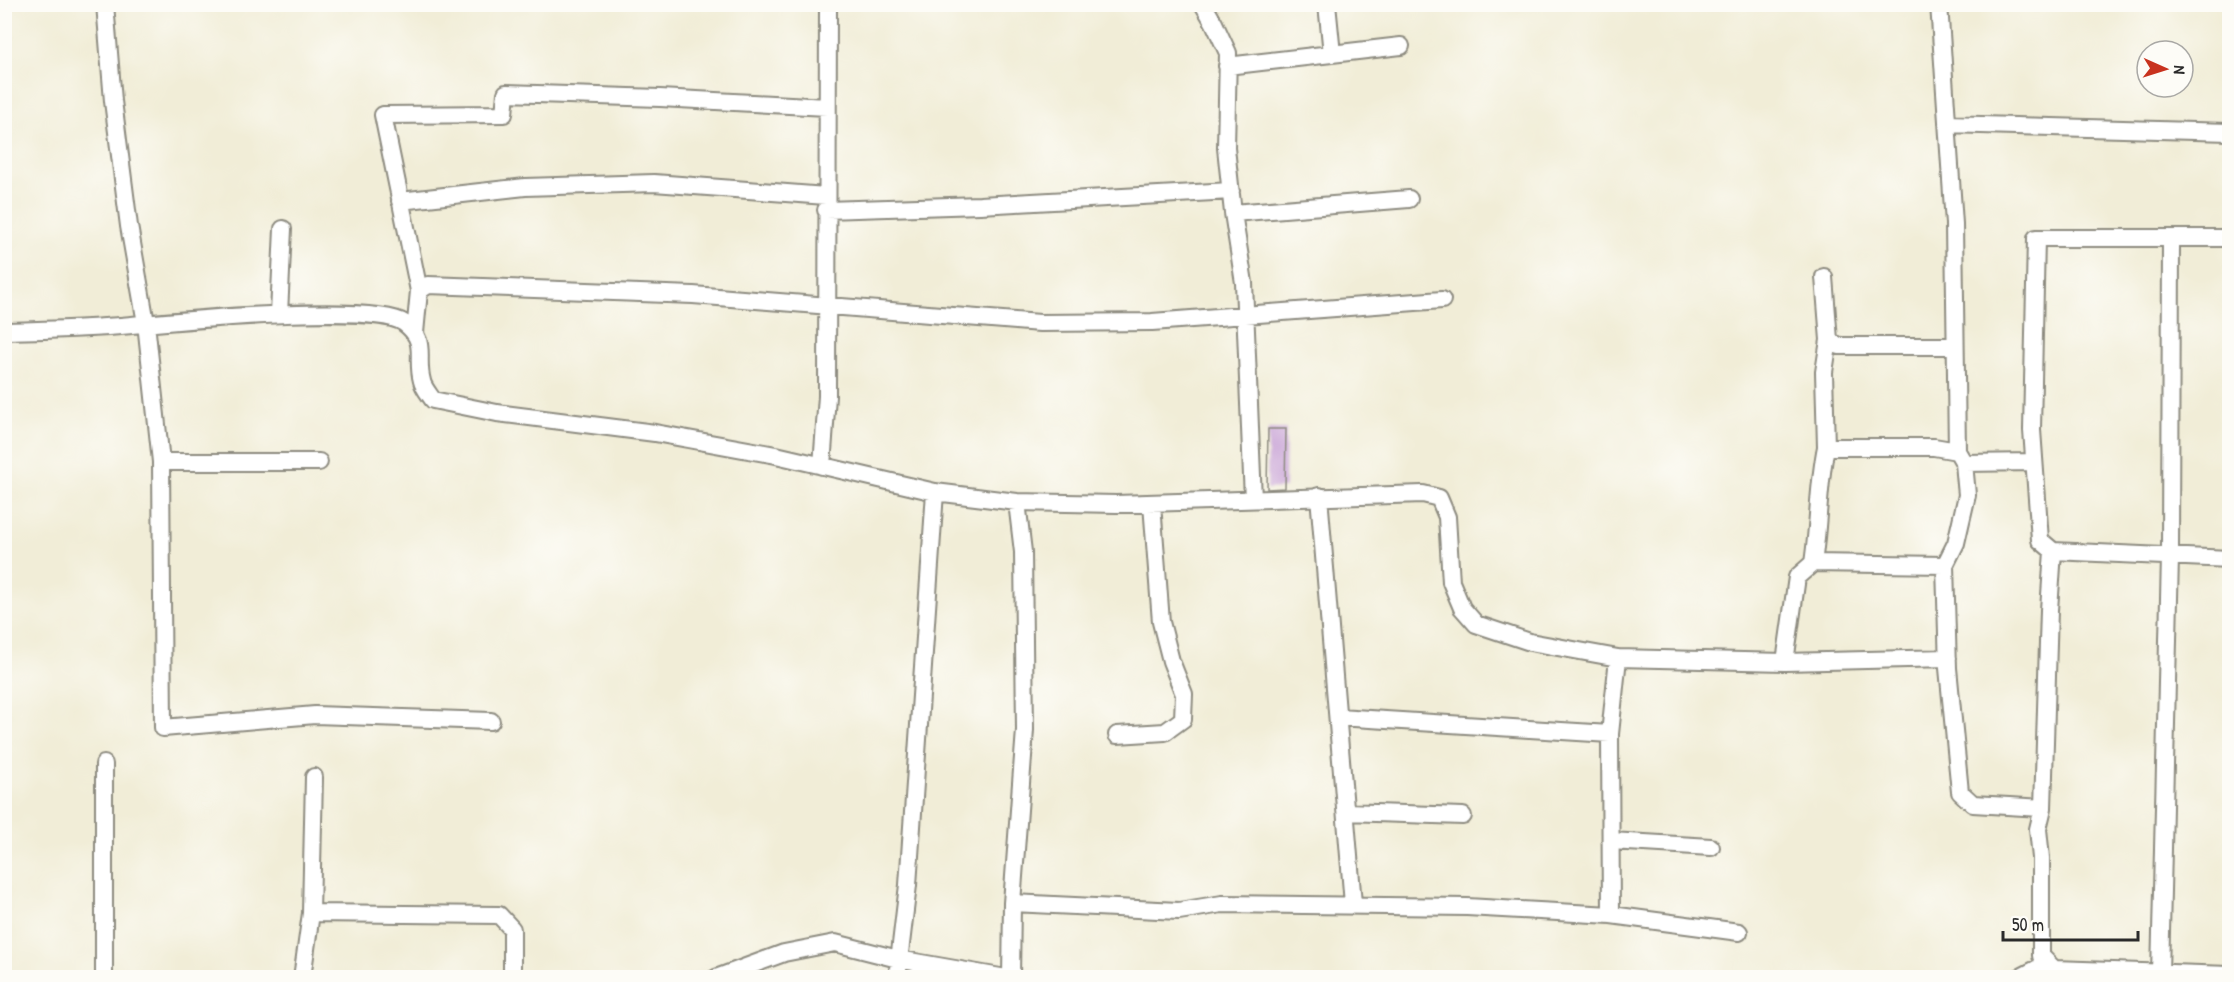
<svg xmlns="http://www.w3.org/2000/svg" width="2234" height="982" font-family="'Patrick Hand',sans-serif">
<style>
.building{fill:#c9a4d7}
.lines{fill:none;stroke-linecap:round;stroke-linejoin:round}
.street-casing{stroke:#8e8c81;stroke-width:20}
.street{stroke:#fff;stroke-width:16}
</style>
<rect width="100%" height="100%" fill="#fdfcf7"/>
<filter id="ink" filterUnits="userSpaceOnUse"><feTurbulence type="fractalNoise" baseFrequency=".0167" numOctaves="2"/><feDisplacementMap in="SourceGraphic" scale="12" xChannelSelector="R" yChannelSelector="G"/><feConvolveMatrix kernelMatrix="1 2 1 2 8 2 1 2 1" color-interpolation-filters="sRGB"/></filter>
<filter id="wash" filterUnits="userSpaceOnUse"><feTurbulence type="fractalNoise" baseFrequency=".008" numOctaves="4" result="noise"/><feDisplacementMap in="SourceGraphic" scale="24" xChannelSelector="R" yChannelSelector="G"/><feGaussianBlur stdDeviation="1.35" result="paint"/><feColorMatrix in="noise" values="0 0 0 0 0 0 0 0 0 0 0 0 0 0 0 0 0 1.4 0 .05"/><feComposite in="paint" operator="in"/></filter>
<g filter="url(#wash)">
<rect width="100%" height="100%" fill="#f1edd7"/>
<g id="blocks">
<!-- building -->
<path class="building" d="M1268,429h18l-1,59 -18,1z"/>
</g>
</g>
<g filter="url(#ink)">
<use href="#blocks" fill-opacity="0" stroke="#8e8c81" stroke-width="1.5"/>
<g class="lines">
<defs>
<path id="street" d="M105,4l8,97 16,125 17,97 15,139h158
M1203,4l11,19 14,30 -2,95 7,65 11,70 9,217
M1327,4l5,50
M1939,4l15,220 3,227
M1227,66l174,-20
M1947,124l283,8
M400,201l125,-14 129,-4 172,13
M826,210l154,-5 251,-14
M1233,213l176,-14
M2230,238h-194l-4,192 8,110 13,11 177,8
M1824,277l5,63 10,6h116
M419,291l-36,-176 121,-1 2,-21 154,5 167,9
M279,314l4,-85
M4,331c43,-1 86,-2 128,-6 44,-4 243,-23 272,-2 25,19 11,33 18,58 1,6 7,13 11,19l64,13 158,20 121,22 159,37 82,10 99,2 307,-10 16,4 8,19 4,65 11,26 14,16 54,18 88,16 167,4 12,-85 16,-14c6,-39 5,-78 13,-116h108l23,4 7,12 3,32 -11,48 -11,22 3,103 12,124 13,12 70,4 -5,21 3,29v98l13,13 176,6
M415,333l4,-42 9,-6 265,10 347,28 112,-1 290,-22
M1826,447l-2,-75 5,-32
M161,462l2,266 152,-13 176,6
M1964,463l70,-1
M822,466l5,-70 1,-392
M1319,496l34,408
M1813,563l132,2
M1785,662l163,-4
M1338,717l272,17
M1117,735l48,-3 18,-13 1,-25 -13,-33 -10,-39 -9,-118
M104,764v214
M2043,808l6,-198 4,-59
M1346,812l117,4
M1611,841l100,6
M1012,903l167,8 43,-7 245,3 144,8 128,17
M311,913l188,2 13,14v49
M1611,915l-1,-181 8,-76
M2160,974l10,-417 1,-319
M302,978l9,-65 3,-136
M716,978l68,-25 51,-10 63,16 108,19
M897,978l11,-93 27,-393
M1011,978l1,-75 13,-173 -2,-178 -6,-50
M2019,978l29,-15"/>
</defs>
<!-- street casing -->
<use href="#street" class="street-casing"/>
<!-- street -->
<use href="#street" class="street"/>
</g>
</g>
<!-- margin -->
<rect width="2234" height="982" fill="none" stroke="#fdfcf7" stroke-width="24"/>
<!-- north arrow -->
<g transform="translate(2165 69) rotate(93)"><circle r="28" fill="#fdfcf7" stroke="#a9a8a5" stroke-width="1.5"/>
<path d="M0-4.5L10 22L0 15L-10 22Z" fill="#c8321e"/>
<text y="-9" font-size="16" font-weight="bold" text-anchor="middle" fill="#2b2b2b">N</text>
</g>
<!-- scale -->
<path d="M2003 931v9h135v-9" fill="none" stroke="#2b2b2b" stroke-width="3"/>
<text x="2012" y="931" font-size="18" fill="#2b2b2b" stroke="#fdfcf7" stroke-width="4.5" paint-order="stroke">50 m</text>
</svg>
